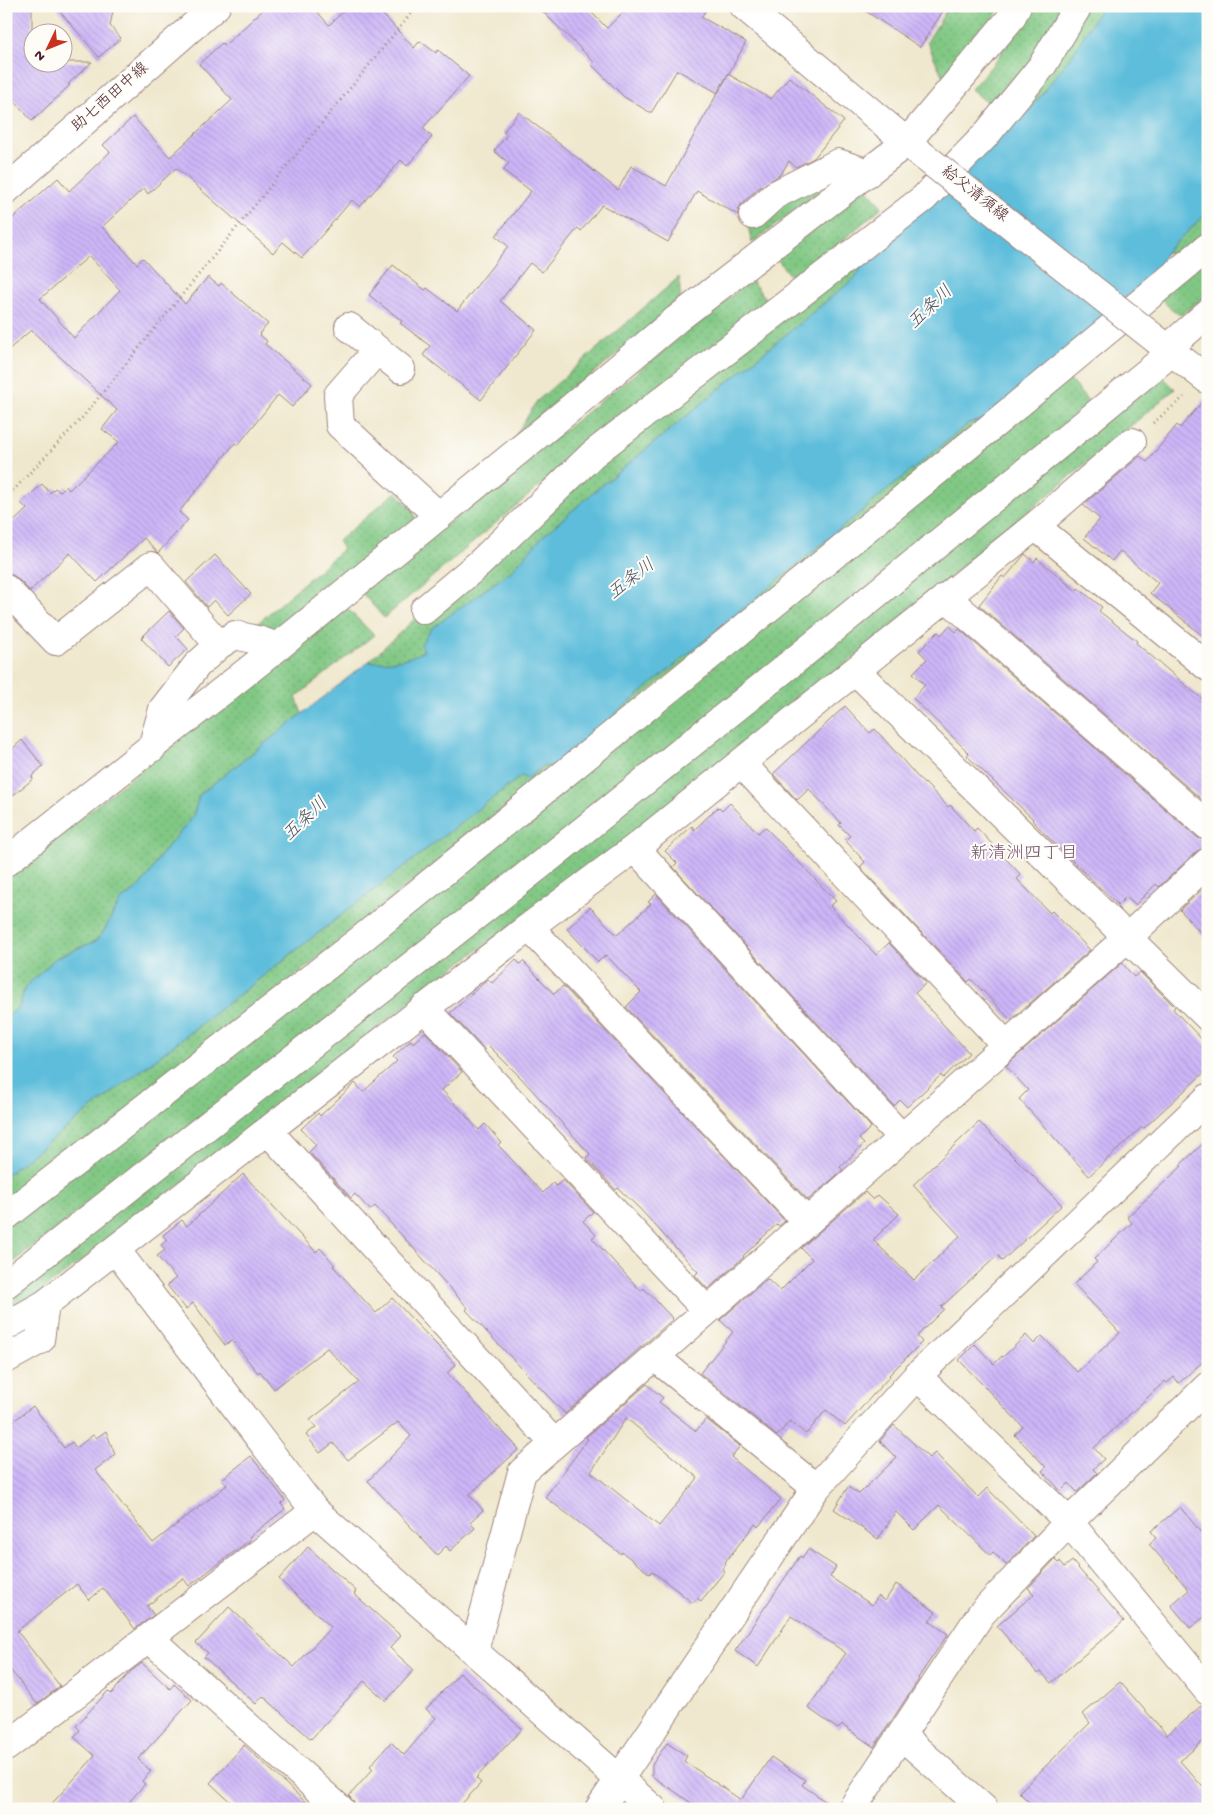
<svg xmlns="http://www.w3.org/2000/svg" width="1214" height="1815" font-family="'Gochi Hand','Klee One',sans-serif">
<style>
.grass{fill:url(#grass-dots);stroke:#667458}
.water{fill:#5dbddb;stroke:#546e83}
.building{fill:url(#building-back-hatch);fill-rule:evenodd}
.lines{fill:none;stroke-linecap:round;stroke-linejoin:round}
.minor-casing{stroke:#9d847c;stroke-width:30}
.major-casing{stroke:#9d847c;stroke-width:30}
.path{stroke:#9d847c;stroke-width:3;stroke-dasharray:1 4;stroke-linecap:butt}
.minor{stroke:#fff;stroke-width:28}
.major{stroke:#fff;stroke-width:28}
.major-bridge-casing{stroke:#9d847c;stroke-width:30;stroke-linecap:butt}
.major-bridge{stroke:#fff;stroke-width:28}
.labels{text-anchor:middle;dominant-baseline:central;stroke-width:4;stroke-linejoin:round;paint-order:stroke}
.street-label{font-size:16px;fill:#4a1f2b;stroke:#fdfcf7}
.water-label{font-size:18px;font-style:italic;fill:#515669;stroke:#fdfcf7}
.neighbourhood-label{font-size:18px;fill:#785473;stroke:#fdfcf7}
</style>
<defs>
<pattern id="grass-dots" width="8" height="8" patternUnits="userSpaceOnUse" patternTransform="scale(1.25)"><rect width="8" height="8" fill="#81c884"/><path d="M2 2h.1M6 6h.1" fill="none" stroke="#71ab72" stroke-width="1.8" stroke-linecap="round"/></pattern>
<pattern id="building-back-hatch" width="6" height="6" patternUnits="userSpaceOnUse" patternTransform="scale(1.25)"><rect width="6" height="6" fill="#cdb6f8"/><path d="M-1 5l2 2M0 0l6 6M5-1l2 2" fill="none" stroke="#b29cd5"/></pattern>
</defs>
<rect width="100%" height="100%" fill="#fdfcf7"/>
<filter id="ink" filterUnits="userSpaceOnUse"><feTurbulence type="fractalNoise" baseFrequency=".02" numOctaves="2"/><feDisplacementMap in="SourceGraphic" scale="10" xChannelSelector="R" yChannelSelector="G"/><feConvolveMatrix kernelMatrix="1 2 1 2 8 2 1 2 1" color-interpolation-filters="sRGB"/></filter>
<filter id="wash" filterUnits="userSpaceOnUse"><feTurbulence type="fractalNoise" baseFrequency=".0096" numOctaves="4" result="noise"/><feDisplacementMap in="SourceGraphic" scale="20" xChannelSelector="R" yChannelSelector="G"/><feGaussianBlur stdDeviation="1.12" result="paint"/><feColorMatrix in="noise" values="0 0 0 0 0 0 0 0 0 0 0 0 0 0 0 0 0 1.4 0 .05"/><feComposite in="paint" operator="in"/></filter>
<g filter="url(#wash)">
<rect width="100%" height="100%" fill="#f0e8ce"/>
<!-- grass -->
<path class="grass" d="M949,6h52l-26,41 -32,30 -16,-35z
M1029,6h41l-72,106 -27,-23 26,-29z
M1085,6h17l-29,49 -44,56 -38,27z
M834,180l-82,63 -4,-17 29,-26z
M866,187l16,20 -88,74 -17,-22z
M1208,202v35l-26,21 -16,-6 38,-36z
M868,255l-12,22 -256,210 -55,47 -34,37 -80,58 -7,21 -11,7 -23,5h-22l48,-44 180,-155z
M1208,259v35l-27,21 -8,-4 -15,-15z
M679,277l2,26 -166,133 22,-35z
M751,280l17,22 -179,142 -205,174 -22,-25z
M1162,376l13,13 -377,315 -234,183 -108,79 -349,276 -82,61 -19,11v-16l99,-77z
M1068,378l23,27 -554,452 -531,411v-44z
M987,419l-981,790v-34l515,-399 7,3 441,-356z
M396,492l17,18 3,12 -135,109 -13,2 -17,-4 92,-80 -5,-8z
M345,606l29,29 -78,62 6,17 -103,81 -6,22 -31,36 -15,25 -11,12 -16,11 -16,30 -8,10 -39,16 -32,30 -6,20 -13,11v-140z"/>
<!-- water -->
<path class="water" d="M1102,6h106v196l-4,14 -38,36 -11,20 -93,85 -75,62 -18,4 -418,344 -7,-2 -17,14 -6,-3 -515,399v-157l13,-11 6,-20 32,-30 39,-16 8,-10 16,-30 16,-11 11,-12 15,-25 31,-36 6,-22 169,-133c20,0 38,-1 56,-11l-3,-7 10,-15 80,-58 34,-37 55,-47 256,-210 12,-22 123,-117 38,-27 43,-56z"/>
<g id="blocks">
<!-- building -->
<path class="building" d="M18,6h14v56h60l-24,22 2,1 -38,36 -26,-30v-75z
M55,6h59l-4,20 11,12 -22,19z
M267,6h45l17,19 20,-19h26l39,42 6,-7 16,12 2,-3 31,26 -46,52 9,9 -25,29 -6,-6 -41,47 -8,-7 -50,58 -19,-16 -10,11 -97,-85 -28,26 -4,-6 -42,39 35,37 6,-6 42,46 23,-27 11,9 2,-3 47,41 -9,10 8,7 -2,3 47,40 -20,23 -14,-12 -40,50 -3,-2 -56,69 9,8 -30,33 -14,-15 -47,44 -27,-29 -40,38 -13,-13 -6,-4h-5v-45l21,-20 -6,-6 21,-19 8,9 5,-5 5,4 6,-6 3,4 50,-48 -17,-13 15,-19 -86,-80 -25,22v-128l52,-46 11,13 41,-39 -7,-7 30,-28 37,40 62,-57 -33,-36 23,-21 3,2zM89,256l31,34 -46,48 -34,-39z
M537,6h48l22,22 22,-22h80l-8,11 45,25 -28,51 -41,-23 -26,43 -27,-16 -32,-32 2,-3z
M858,6h88l-26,41z
M728,74l43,25 18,-22 55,44 -30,37 -18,9 -7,-6 -8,13 -22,14 -17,15 -4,7v5l-41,-24 -29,51 -66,-37 -21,26 -3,-3 -36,44 -12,-9 -30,38 36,29 -55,70 -58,-45 7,-9 -30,-23 2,-2 -33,-26 24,-30 32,25 2,-2 30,23 51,-65 -12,-10 35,-45 -28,-21 6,-7 -15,-12 13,-16 -4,-3 16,-20 99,78 13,-24 35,20z
M1208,395v245l-58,-47 8,-10 -38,-32 -8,10 -28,-23 16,-19 -17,-14 57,-49 7,6 30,-37 3,3z
M1025,554l9,8 3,-4 39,33 2,-3 24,19 -3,4 38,30 -1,2 72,61v101l-229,-200 23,-29 3,2z
M215,555l36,39 -23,21 -14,-15 -7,7 -21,-25z
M169,611l15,17 -8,8 12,13 -20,18 -27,-29z
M949,626l7,6 3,-3 239,209 10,3v6l-11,4 -38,36 -3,-3 -21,21 -9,-8 -8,8 -73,-71 -13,-14 1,-1 -66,-63 2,-3 -56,-55 12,-13 -12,-12 14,-14 -8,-8 19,-19 3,3z
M845,706l25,27 5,-4 49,55 1,-1 23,24 2,-2 24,26 3,-3 44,47 -4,4 33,34 2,-2 38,39 -79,70 -40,-41 -3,3 -108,-115 5,-5 -20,-22 5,-4 -11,-11 2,-2 -32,-34 -12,11 -24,-26z
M22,740l21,26 -11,10 1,3 -27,22v-54l4,4z
M730,803l28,30 7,-6 71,74 -6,5 46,49 13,-12 37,40 -11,10 54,60 -26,25 -2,-3 -34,32 -7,-7 -6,6 -221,-239 4,-4 -12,-12 27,-25 2,4 24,-23 4,4z
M1208,884v57l-28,-31z
M656,894l215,233 -12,12 5,5 -24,23 3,3 -35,30 -182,-193 15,-15 -35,-37 -8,7 -31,-33 23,-22 27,28 34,-31 -3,-2z
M516,960l4,4 3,-3 31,33 9,-8 222,235 -6,5 -2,-2 -34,32 1,1 -36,32 -13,-14 3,-3 -59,-64 -21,-20 -2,2 -30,-32 4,-4 -69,-76 -32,-32 -4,4 -35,-37 38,-34 4,4z
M1122,963l12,14 6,-5 35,35 -2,2 35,37v23l-64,59 -2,-1 -53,49 -70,-77 9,-9 -22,-24z
M425,1032l37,40 -20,18 37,40 6,-6 16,18 -3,3 45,48 10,-10 3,3 7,-6 30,32 -10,9 13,14 -4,3 49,53 3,-3 29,31 -108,95 -99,-104 2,-2 -93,-102 -5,4 -15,-16 -4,4 -42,-46 7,-7 -15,-16 17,-16 2,3 35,-33 8,9 34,-31 -4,-4 18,-17 2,3z
M979,1122l83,83 -60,56 -4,-6 -57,52 3,2 -27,27 5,6 -33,33 1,1 -45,50 -19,-16 -20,24 -16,-13 -13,15 -77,-63 33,-41 -13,-12 47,-41 13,12 32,-32 -11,-11 64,-56 8,8 5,-5 21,19 -26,26 41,40 46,-44 -47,-51z
M1208,1139v218l-29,26 -5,-6 -7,6 -2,-2 -71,67 10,11 -11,10 4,4 -20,19 -8,-9 -8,8 -19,-20 4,-4 -31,-32 8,-8 -64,-67 16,-16 19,20 8,-8 1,1 23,-22 8,9 8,-8 35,36 43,-39 -46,-49 23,-22 -3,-3 38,-36 -5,-6 55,-51 -2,-1z
M243,1174l73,78 4,-4 15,17 -2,1 43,47 16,-15 64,67 -9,8 72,76 -50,46 14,15 -13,12 5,6 -25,23 -4,-5 -9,9 -69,-74 43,-45 -13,-14 -50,38 -15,-17 -13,10 -14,-18 10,-8 -6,-7 49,-38 -32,-34 -53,41 -14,-18 -2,2 -26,-33 -7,5 -32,-42 -7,6 -19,-24 9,-7 -19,-22 8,-6 -4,-5 6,-5 -4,-5 19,-15 5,6z
M647,1384l16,14 -4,4 37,29 10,-12 34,27 -9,11 50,42 -23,28 -3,-3 -30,38 1,1 -4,6 3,2 -24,30 -4,-3 -4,5 -41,-32 -2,3 -28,-22 -1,2 -76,-57 43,-58 -2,-2zM626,1418l72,60 -39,48 -68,-54z
M33,1406l31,42 8,-6 4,6 17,-13 3,3 10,-7 9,24 -20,15 58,73 74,-58 -5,-6 29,-23 34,44 -4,4 4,5 -36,28 2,2 -62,47 -6,-8 -36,28 7,9 -19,14 -32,-41 -14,12 -12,-16 -60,47 43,55 -23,18 -31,-40v-237z
M894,1425l35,33 6,-5 43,44 9,-9 47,48 -28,29 -13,-13 -3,3 -51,-50 -25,25 -18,-18 -18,27 -44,-30 14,-22 11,7 37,-36 -16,-17z
M1180,1507l28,34v73l-18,14 -19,-23 18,-15 -40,-46 7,-6 -5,-7z
M308,1547l48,44 -2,3 47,42 -11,12 24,22 -28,31 -22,-20 -53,58 -48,-43 -7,8 -52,-47 4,-4 -12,-10 33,-36 65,60 37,-40 -52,-48z
M808,1549l28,18 -6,10 42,28 6,-9 7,5 11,-17 40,28 -7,9 19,13 -30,44 1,1 -45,68 -32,-22 -4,4 -30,-21 38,-55 -55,-37 -33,51 -23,-16 65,-95 2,2z
M1055,1559l4,4 1,-2 5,6 7,-6 52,60 -73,62 -10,-11 -3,2 -41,-48 37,-32 -6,-6z
M142,1663l28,26 4,-5 18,16 -54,59 13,12 -9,10 3,3 -22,25h-76l48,-53 -21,-19 6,-7 -4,-4 32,-35 3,3 20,-23z
M460,1673l62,56 -46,49 5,5 -24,26h-102v-5l-6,-8 24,-27 -3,-3 21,-24 13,13 32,-37 -10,-9z
M1120,1682l47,53 35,-30 6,1v31l-28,24 28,32v16h-172l-17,-17 71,-69 -7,-9z
M667,1743l20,13 -3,5 57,39 30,-43 34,23 -3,5 34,24h-136l-48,-33v-11z
M244,1745l69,64h-75l-28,-26z"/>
</g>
</g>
<g filter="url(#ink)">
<use href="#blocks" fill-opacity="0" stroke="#9d847c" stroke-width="1"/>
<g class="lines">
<defs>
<path id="minor" d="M753,215l22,-20 63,-32 30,10
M349,327l52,42
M1168,348l40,-35
M377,350l-39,45 2,30 99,91
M1035,526l173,141
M6,589l50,52 95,-75 68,79
M946,597l262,229
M424,610l56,-47 113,-109 331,-256 61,-62 57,-70 36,-60
M856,671l352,346
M152,748l11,-39 34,-44 22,-20 16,-10 26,6 17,6
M741,763l265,282
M635,848l267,290
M6,862l272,-215 288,-235 111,-93 230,-177 104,-124 6,-12
M529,927l278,295
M424,1008l283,303
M268,1131l286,312
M6,1216l354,-276 620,-504 228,-189
M116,1250l199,261 338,298
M6,1284l543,-426 266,-214 357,-292
M6,1326l39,-22 484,-377 106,-79 400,-322 97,-84
M655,1357l161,131
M6,1359l34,-19 5,-36
M917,1376l152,146 139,169
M149,1638l191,171
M474,1651l48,-179 185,-161 420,-373 81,-76
M901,1735l83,74
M6,1747l309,-236
M599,1809l217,-321 101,-112 291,-278
M852,1809l129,-195 88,-92 139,-136"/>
<path id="major" d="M744,6l177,148
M6,190l210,-184
M1158,341l50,39"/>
</defs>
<!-- minor casing -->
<use href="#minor" class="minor-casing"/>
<!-- major casing -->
<use href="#major" class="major-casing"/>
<!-- path -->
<path class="path" d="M1153,423l31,-26
M6,498l76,-80 335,-412"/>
<!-- minor -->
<use href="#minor" class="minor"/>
<!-- major -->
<use href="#major" class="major"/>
<defs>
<path id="major-bridge" d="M921,154l237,187"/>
</defs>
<!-- major-bridge casing -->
<use href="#major-bridge" class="major-bridge-casing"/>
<!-- major-bridge -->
<use href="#major-bridge" class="major-bridge"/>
</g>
</g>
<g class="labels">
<!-- street labels -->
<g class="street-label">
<text transform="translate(111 98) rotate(-41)">助七西田中線</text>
<text transform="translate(974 195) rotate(38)">給父清須線</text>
</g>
<!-- water labels -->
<g class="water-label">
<text transform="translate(931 308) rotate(-44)">五条川</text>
<text transform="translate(632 580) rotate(-38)">五条川</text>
<text transform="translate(306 820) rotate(-44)">五条川</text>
</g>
<!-- neighbourhood labels -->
<g class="neighbourhood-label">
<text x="1024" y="854">新清洲四丁目</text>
</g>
</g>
<!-- margin -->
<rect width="1214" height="1815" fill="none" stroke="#fdfcf7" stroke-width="25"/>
<!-- north arrow -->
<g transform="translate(48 48) rotate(227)"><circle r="24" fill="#fdfcf7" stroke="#b5a4a5"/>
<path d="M0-4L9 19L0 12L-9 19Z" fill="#c8321e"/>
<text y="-8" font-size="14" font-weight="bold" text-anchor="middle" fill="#4a1f2b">N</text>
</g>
</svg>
